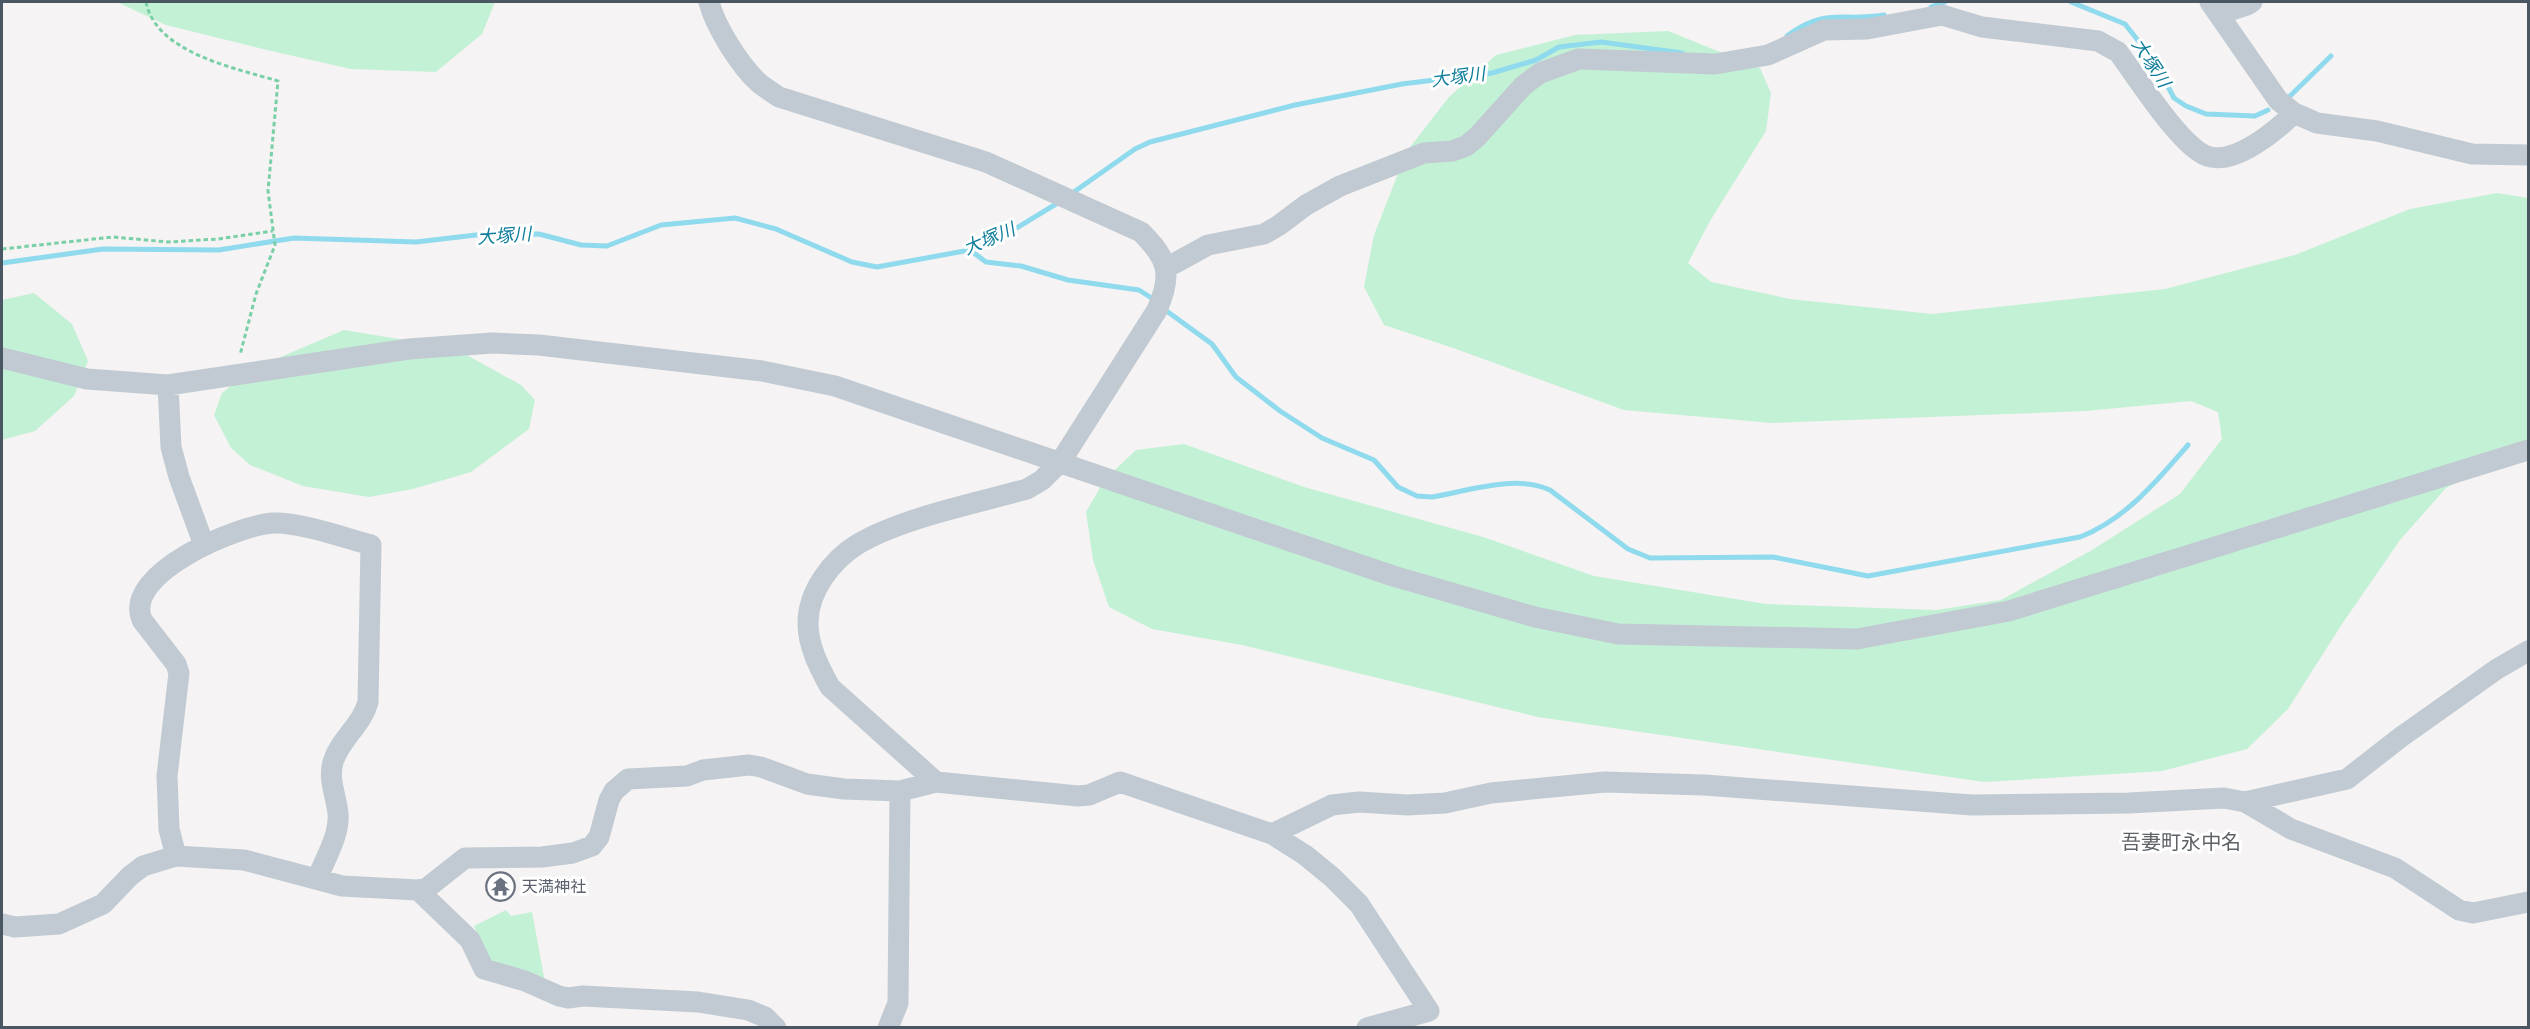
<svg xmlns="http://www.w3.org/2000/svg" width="2530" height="1029" font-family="Montserrat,'Noto Sans JP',sans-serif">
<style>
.green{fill:#c3f1d5}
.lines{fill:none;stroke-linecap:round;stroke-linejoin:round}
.stream{stroke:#90daee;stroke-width:5}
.path{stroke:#7ad0a6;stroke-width:3;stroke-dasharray:4.5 3;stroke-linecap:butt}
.street{stroke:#c1cad2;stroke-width:21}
.labels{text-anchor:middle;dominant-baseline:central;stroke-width:6;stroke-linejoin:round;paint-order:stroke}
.worship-label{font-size:16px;fill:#5b616d;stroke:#fff;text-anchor:start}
.water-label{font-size:18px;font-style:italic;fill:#0c7c9b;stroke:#fff}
.quarter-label{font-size:20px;fill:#5f6368;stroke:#fff}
</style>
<rect width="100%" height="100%" fill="#f5f3f3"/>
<!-- green -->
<path class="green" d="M117,2h378l-13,32 -46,38 -85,-3 -84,-19 -101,-25z
M1668,31l92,37 11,25 -5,38 -56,90 -22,42 23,19 79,17 142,15 233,-25 130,-34 115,-46 87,-16 31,5v248l-82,42 -46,52 -58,84 -54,85 -41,40 -85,22 -178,11 -446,-65 -296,-72 -90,-16 -43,-22 -16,-47 -7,-48 19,-33 31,-29 48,-6 120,43 179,50 111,39 172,28 170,6 65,-10 91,-50 88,-56 42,-55 -4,-27 -27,-11 -105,10 -314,12 -148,-13 -168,-61 -72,-24 -20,-38 10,-52 33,-84 42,-54 47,-42 79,-20z
M34,293l38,31 16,37 -14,35 -39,35 -33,9v-140z
M344,330l110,18 67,37 14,15 -6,29 -58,43 -58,17 -44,8 -66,-11 -53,-21 -19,-17 -17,-33 8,-22 30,-24z
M506,910l5,6 21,-4 13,70 -49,-17 -8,-7 -14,-32z"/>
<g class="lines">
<!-- stream -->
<path class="stream" d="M2071,2l54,22 30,38 19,36 12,8 20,8 49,2 13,-6
M1931,7l14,-5
M1787,36c39,-29 55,-14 97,-21
M2289,97l42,-41
M1071,194l64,-45 15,-7 145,-37 107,-21 90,-11 44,-13 23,-13 42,-5 81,11
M970,250l16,12 35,4 47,14 71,10 11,7
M2,263l101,-14 116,1 75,-12 122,4 60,-7 63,-1 42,11 26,1 54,-21 74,-7 41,11 76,33 25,5 93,-17 35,-15 56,-34
M1168,312l44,32 24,33 44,34 42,27 52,22 24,27 19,9 15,1c36,-6 84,-23 118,-7l78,59 22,9 123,-1 95,19 212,-39c46,-18 77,-56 108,-92"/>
<!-- path -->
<path class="path" d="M146,2c10,51 89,66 132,79l-10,110 7,54 -19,49 -16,61
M2,249l111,-12 55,5 50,-3 55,-8"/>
<!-- street -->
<path class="street" d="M709,2c6,24 31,64 50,81 6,5 13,9 20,14l207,65 155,70c27,27 32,42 16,78l-96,151 -19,19 -15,9c-50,14 -126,29 -169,55 -26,16 -50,47 -50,79 0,23 11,44 22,64l106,95
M2210,2l68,98 16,13 23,10 60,8 95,23 56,1
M2219,14l28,-9 5,-3
M1166,268l42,-23 56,-11 14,-8 28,-21 34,-19 84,-33 28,-2 14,-5 11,-9 46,-51 17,-13 39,-14 136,5 53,-9 56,-25 43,-1 75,-14 40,12 116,14 20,11c19,25 62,94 89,104 27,10 69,-25 87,-43
M2,358l85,21 81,6 241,-36 83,-6 47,2 223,26 73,15 558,190 142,41 83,17 239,5 152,-28 519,-161
M168,385l3,62 8,30 25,68
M2245,802l102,-23 54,-42 96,-68 31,-18
M1272,834l60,-29 27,-3 48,3 38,-2 46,-10 114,-11 99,3 268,20 157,-2 95,-5 21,4 46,27 104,39 64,42 14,3 55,-11
M176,856l-7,-27 -2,-53 12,-103 -3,-9 -34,-44c-20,-47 97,-95 131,-97 27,-1 72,15 98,22l-3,157c-6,23 -28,37 -35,60 -5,18 3,33 5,51 2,22 -13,46 -21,66
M418,890l52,50 14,29 41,12 34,15 9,2 15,-2 115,6 50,8 17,7 11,11
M2,924l13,3 44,-3 44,-20 27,-28 13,-10 33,-10 68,4 98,26 76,4 9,-2 38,-30 77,-1 31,-4 19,-7 7,-9 10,-37 5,-9 14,-12 59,-3 16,-6 46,-5 12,2 46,17 37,5 56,2 36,-9 142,14 11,-1 31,-13 152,52 33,21 27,22 27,27 70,107 -62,17
M888,1028l10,-25 2,-212"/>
</g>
<!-- icons -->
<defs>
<symbol id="temple-ring" viewBox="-11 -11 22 22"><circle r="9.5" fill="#fff" stroke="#6b7280" stroke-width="1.5"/><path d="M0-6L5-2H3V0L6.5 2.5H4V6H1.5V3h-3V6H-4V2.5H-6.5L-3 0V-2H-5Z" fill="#6b7280"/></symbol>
</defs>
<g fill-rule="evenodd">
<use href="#temple-ring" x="484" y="870" width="33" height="33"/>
</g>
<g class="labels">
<!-- worship labels -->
<g class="worship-label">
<text x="522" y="886">天満神社</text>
</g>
<!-- water labels -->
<g class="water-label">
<text transform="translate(2151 63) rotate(57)">大塚川</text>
<text transform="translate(1458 77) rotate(-7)">大塚川</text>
<text transform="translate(504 236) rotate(-4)">大塚川</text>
<text transform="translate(989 239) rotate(-23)">大塚川</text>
</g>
<!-- quarter labels -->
<g class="quarter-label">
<text x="2181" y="842">吾妻町永中名</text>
</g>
</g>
<!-- border -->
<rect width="2530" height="1029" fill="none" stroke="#4a5661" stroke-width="6"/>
</svg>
